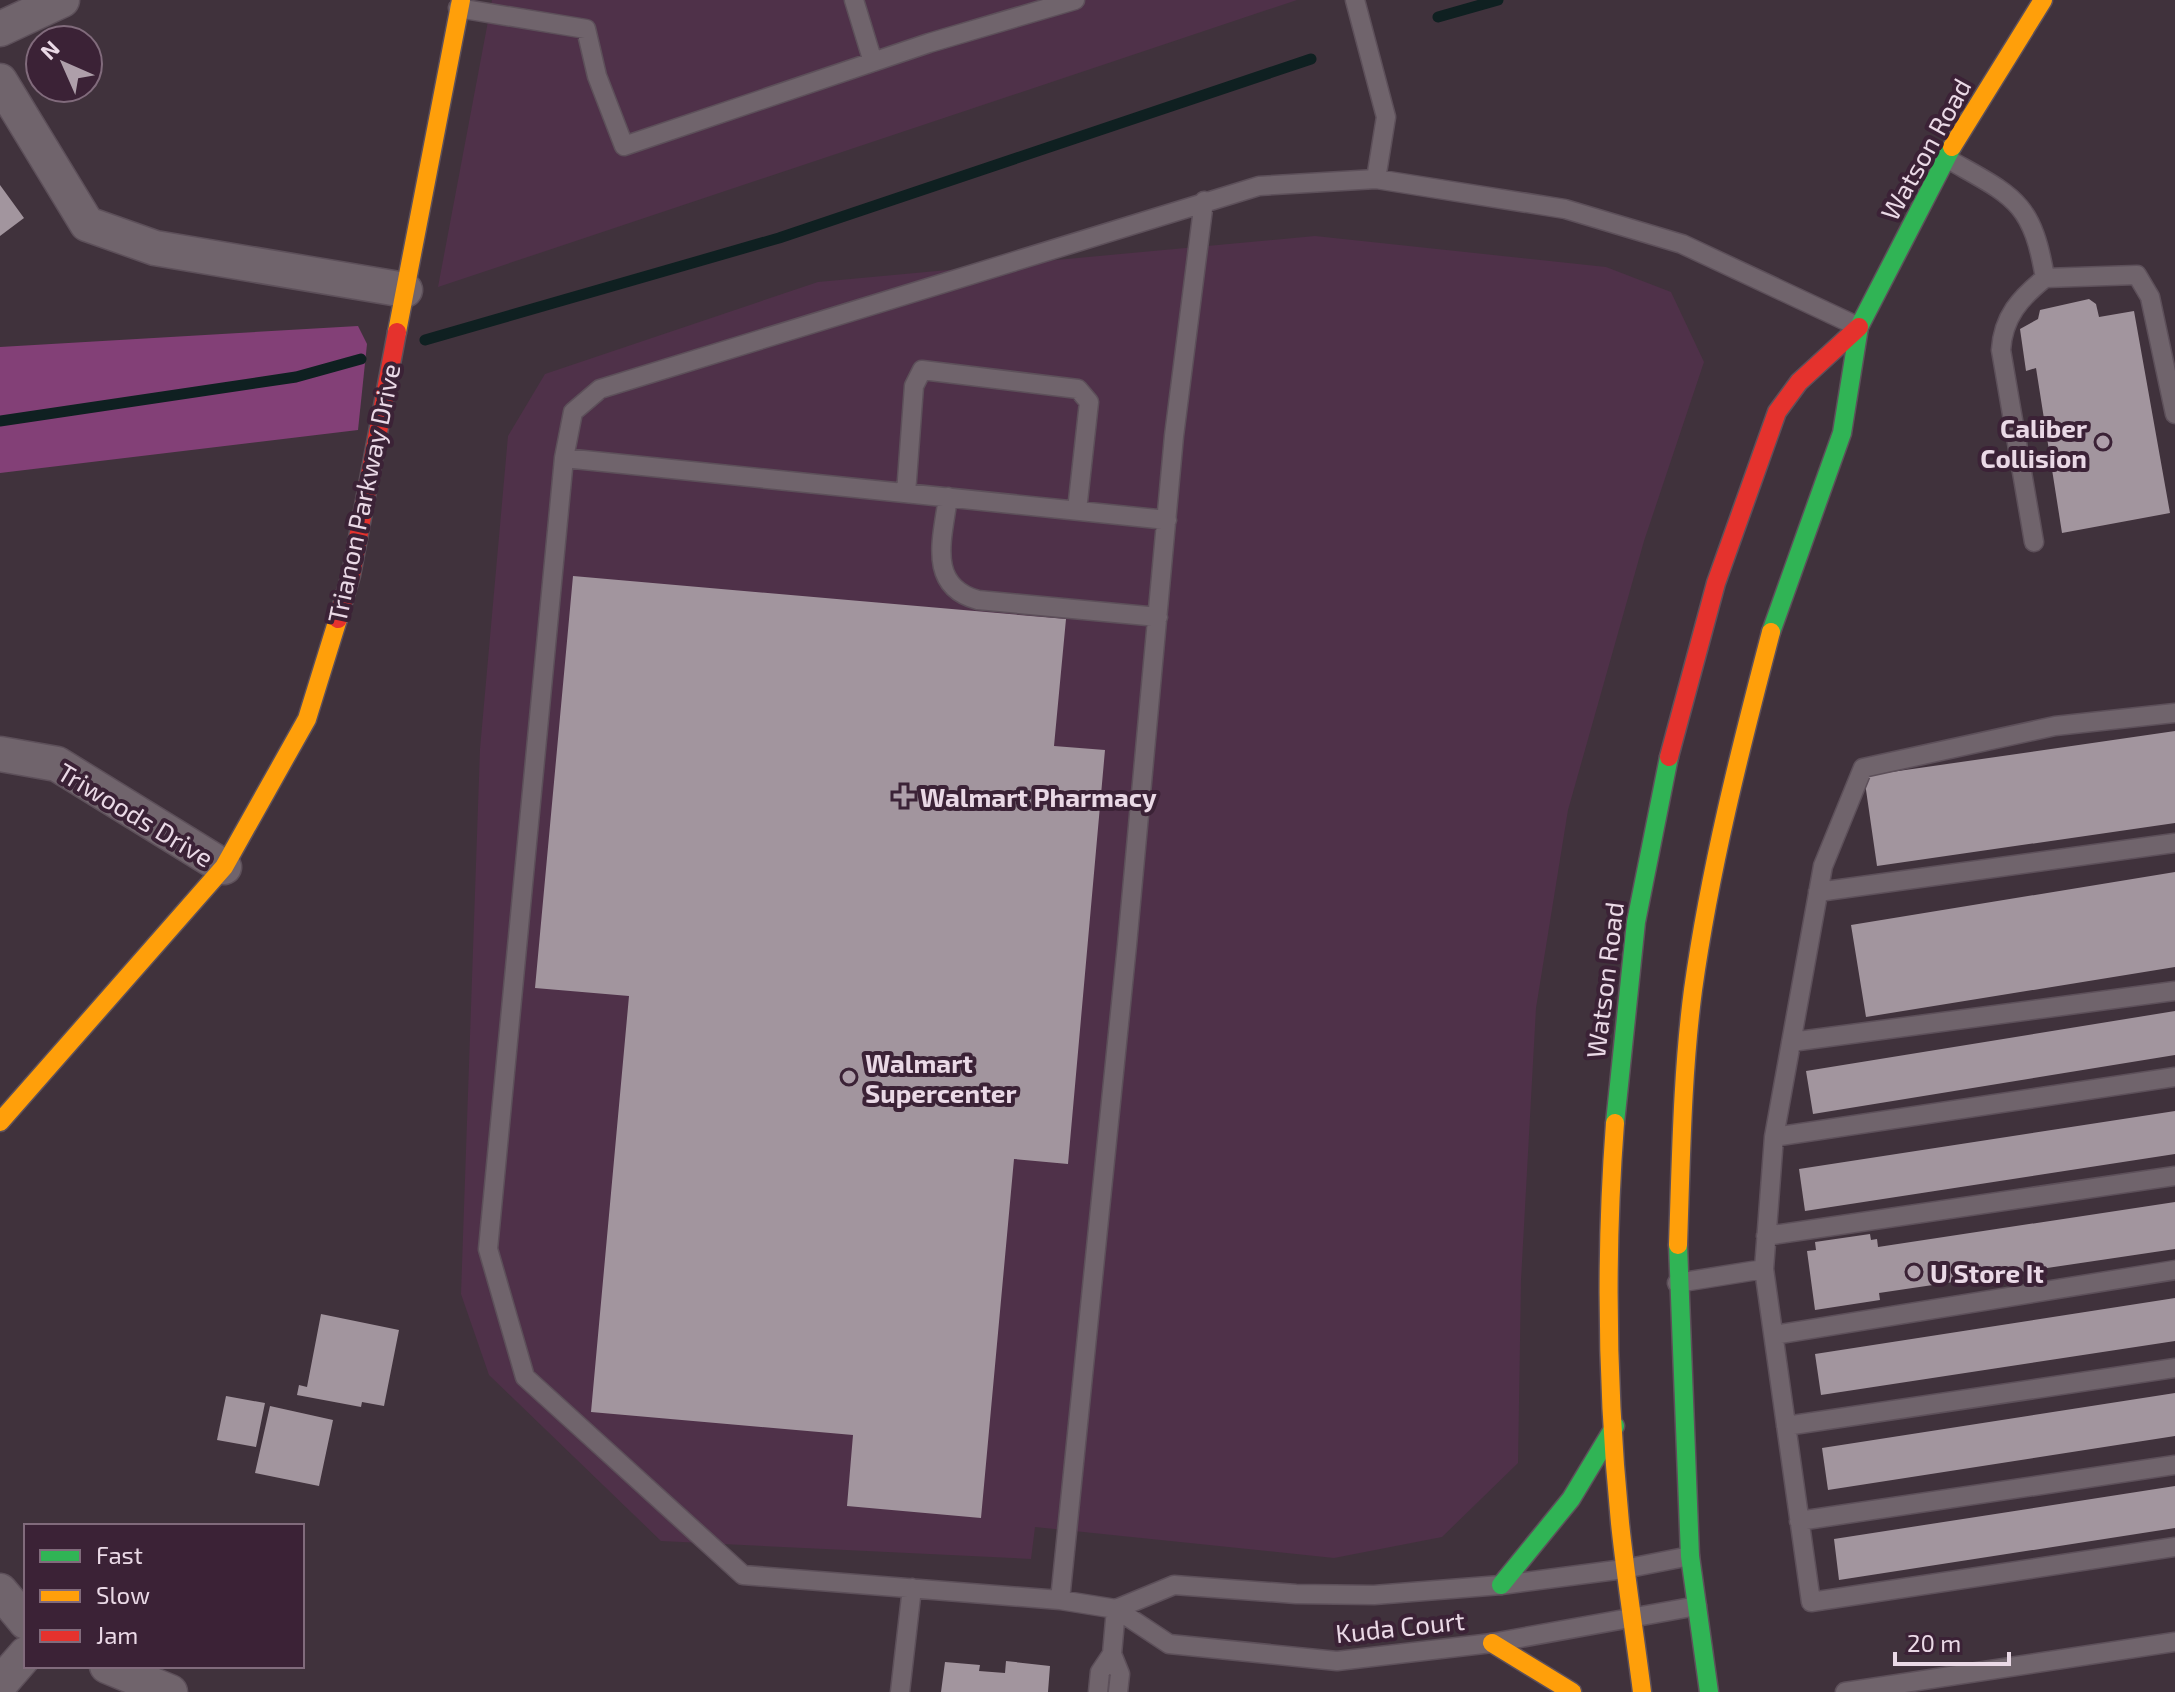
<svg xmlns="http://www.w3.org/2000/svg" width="2175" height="1692" font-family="'Exo 2',sans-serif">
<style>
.built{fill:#4f3149}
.forest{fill:#834077}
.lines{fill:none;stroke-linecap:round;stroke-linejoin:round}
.stream{stroke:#0f2021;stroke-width:11}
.building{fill:#a2959e}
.lane-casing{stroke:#5d505a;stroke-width:21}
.street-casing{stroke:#5d505a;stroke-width:37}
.fast-casing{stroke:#5d505a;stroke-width:21}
.slow-casing{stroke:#5d505a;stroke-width:21}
.jam-casing{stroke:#5d505a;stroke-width:21}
.lane{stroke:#70646c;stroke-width:18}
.street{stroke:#70646c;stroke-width:34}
.fast{stroke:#30b455;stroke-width:18}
.slow{stroke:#ff9f0a;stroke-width:18}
.jam{stroke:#e5322d;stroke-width:18}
.poi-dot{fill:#ae9faa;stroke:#3b2236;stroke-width:3}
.labels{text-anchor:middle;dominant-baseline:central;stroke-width:8;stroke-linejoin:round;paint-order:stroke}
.street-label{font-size:26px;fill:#ead9e6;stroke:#3b2236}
.poi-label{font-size:26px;font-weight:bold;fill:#ead9e6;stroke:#3b2236;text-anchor:start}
</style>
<rect width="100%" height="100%" fill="#40323c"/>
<!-- built -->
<path class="built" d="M492,0h805l-859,287z
M1315,236l291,31 65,25 33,70 -60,179 -76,269 -32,198 -15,272 -3,183 -76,74 -108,21 -299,-31 -4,32 -370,-18 -172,-166 -28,-81 19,-545 28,-313 37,-62 273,-92z"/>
<!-- forest -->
<path class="forest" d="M358,326l9,18 -9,86 -358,43v-126z"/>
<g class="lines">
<!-- stream -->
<path class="stream" d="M1438,17l60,-17
M425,340l354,-102 532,-179
M0,421l296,-44 65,-18"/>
</g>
<!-- building -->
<path class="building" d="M0,185l24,33 -24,18z
M2089,299l7,5 3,13 35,-6 36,202 -108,20 -26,-165 -10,3 -6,-42 18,-10 2,-9z
M573,576l493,43 -12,127 51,4 -37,414 -54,-5 -33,359 -134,-12 6,-71 -262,-23 38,-416 -94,-8z
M2175,731v92l-298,43 -13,-90z
M2175,872v95l-309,50 -15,-92z
M2175,1011v44l-362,59 -7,-43z
M2175,1111v43l-370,57 -6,-42z
M2175,1202v47l-296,44 1,7 -65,10 -8,-59 9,-1 -1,-8 55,-8 1,6 6,-1 1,8z
M2175,1298v43l-354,54 -6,-41z
M321,1314l78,16 -15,76 -22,-4 -1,5 -64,-12 2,-10 8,2z
M2175,1393v43l-347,54 -6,-42z
M226,1396l39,7 -9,44 -39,-7z
M270,1406l63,14 -14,66 -64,-13z
M2175,1486v42l-336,52 -5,-41z
M1006,1661l44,5 -2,26h-107l4,-30 35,3 -1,6 26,2z"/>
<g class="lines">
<defs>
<path id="lane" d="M854,0l19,62
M1355,0l31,117 -10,62
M458,8l128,21 11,47 27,70 305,-103 146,-43
M1946,158c66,38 86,41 99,120l92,-3 13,22 25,117
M564,458l603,62
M906,493l8,-107 8,-16 156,19 11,13 -12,108
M948,497c-5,40 -22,89 30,103l180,17
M2034,542l-33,-192c2,-33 19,-52 44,-72
M1818,892l357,-49
M1791,1042l384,-51
M1774,1137l401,-60
M1766,1236l409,-60
M1764,1269l10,-132 49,-271 40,-98 192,-42 120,-13
M1677,1283l87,-14 47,333 364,-55
M1774,1335l401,-65
M1786,1426l389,-58
M1799,1521l376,-56
M1060,1600l67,-655 47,-509 30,-235
M1697,1606l-205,37 -155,18 -168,-17 -53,-35 -56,-9 -317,-25 -218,-198 -37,-128 76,-791 9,-46 27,-23 659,-203 117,-7 189,30 117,35 177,83
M1116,1609l58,-24 122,9 78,1 127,-10 123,-16 66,-13
M1112,1654l8,20 -2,18
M900,1692l12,-104
M1098,1692l2,-20 12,-18 4,-45
M1845,1692l330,-50"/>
<path id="street" d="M0,29l62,-29
M0,81l87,143 68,24 250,42
M0,754l57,10 167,103
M0,1591l26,31
M107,1666l63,26
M0,1684l26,-30"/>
<path id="fast" d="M1771,632l71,-199 17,-106 93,-180
M1615,1123l21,-201 33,-165
M1678,1245l12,311 19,136
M1501,1585l70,-86 44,-73"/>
<path id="slow" d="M1952,147l91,-147
M397,332l64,-332
M0,1122l224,-255 83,-148 31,-100
M1615,1123c-10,132 -8,268 5,400 6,57 15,113 22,169
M1678,1245c3,-85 4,-171 15,-255 17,-122 47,-240 78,-358
M1492,1643l80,49"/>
<path id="jam" d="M338,619l13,-44 46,-243
M1669,757l47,-174 61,-171 22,-30 60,-55"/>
</defs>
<!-- lane casing -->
<use href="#lane" class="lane-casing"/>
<!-- street casing -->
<use href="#street" class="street-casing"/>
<!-- fast casing -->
<use href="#fast" class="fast-casing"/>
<!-- slow casing -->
<use href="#slow" class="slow-casing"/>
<!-- jam casing -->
<use href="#jam" class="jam-casing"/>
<!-- lane -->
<use href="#lane" class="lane"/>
<!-- street -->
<use href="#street" class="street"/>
<!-- fast -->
<use href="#fast" class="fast"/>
<!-- slow -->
<use href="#slow" class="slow"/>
<!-- jam -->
<use href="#jam" class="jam"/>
</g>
<!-- markers -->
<g class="poi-dot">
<circle cx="2103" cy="442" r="8"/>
<path d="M900 784h8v8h8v8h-8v8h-8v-8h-8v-8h8z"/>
<circle cx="849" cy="1077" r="8"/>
<circle cx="1914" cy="1272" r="8"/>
</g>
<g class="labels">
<!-- street labels -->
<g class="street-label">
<text transform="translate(1925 149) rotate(-61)">Watson Road</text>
<text transform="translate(363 493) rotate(-78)">Trianon Parkway Drive</text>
<text transform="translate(136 814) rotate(31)">Triwoods Drive</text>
<text transform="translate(1604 980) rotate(-83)">Watson Road</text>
<text transform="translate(1400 1626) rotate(-6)">Kuda Court</text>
</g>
<!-- poi labels -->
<g class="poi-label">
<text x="2087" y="427" text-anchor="end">Caliber<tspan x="2087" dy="30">Collision</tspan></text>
<text x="920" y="796">Walmart Pharmacy</text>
<text x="865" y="1062">Walmart<tspan x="865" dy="30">Supercenter</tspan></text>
<text x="1930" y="1272">U Store It</text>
</g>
</g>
<!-- legend -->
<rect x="24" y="1524" width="280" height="144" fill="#3b2236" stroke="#816b7c" stroke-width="2"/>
<rect x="40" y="1550" width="40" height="12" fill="#30b455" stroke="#816b7c" stroke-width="2"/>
<text x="96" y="1564" font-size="24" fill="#ead9e6">Fast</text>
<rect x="40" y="1590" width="40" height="12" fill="#ff9f0a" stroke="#816b7c" stroke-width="2"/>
<text x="96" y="1604" font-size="24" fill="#ead9e6">Slow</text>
<rect x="40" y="1630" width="40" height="12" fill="#e5322d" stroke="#816b7c" stroke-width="2"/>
<text x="96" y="1644" font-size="24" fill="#ead9e6">Jam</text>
<!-- north arrow -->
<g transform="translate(64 64) rotate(315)"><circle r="38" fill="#3b2236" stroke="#816b7c" stroke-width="2"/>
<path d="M0-6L14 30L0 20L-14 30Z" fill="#ae9faa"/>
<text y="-12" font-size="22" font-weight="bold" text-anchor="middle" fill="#ead9e6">N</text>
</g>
<!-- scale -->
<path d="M1895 1652v12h114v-12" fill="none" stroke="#ead9e6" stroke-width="4"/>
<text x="1907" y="1652" font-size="24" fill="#ead9e6" stroke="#3b2236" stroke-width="6" paint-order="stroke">20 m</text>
</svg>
